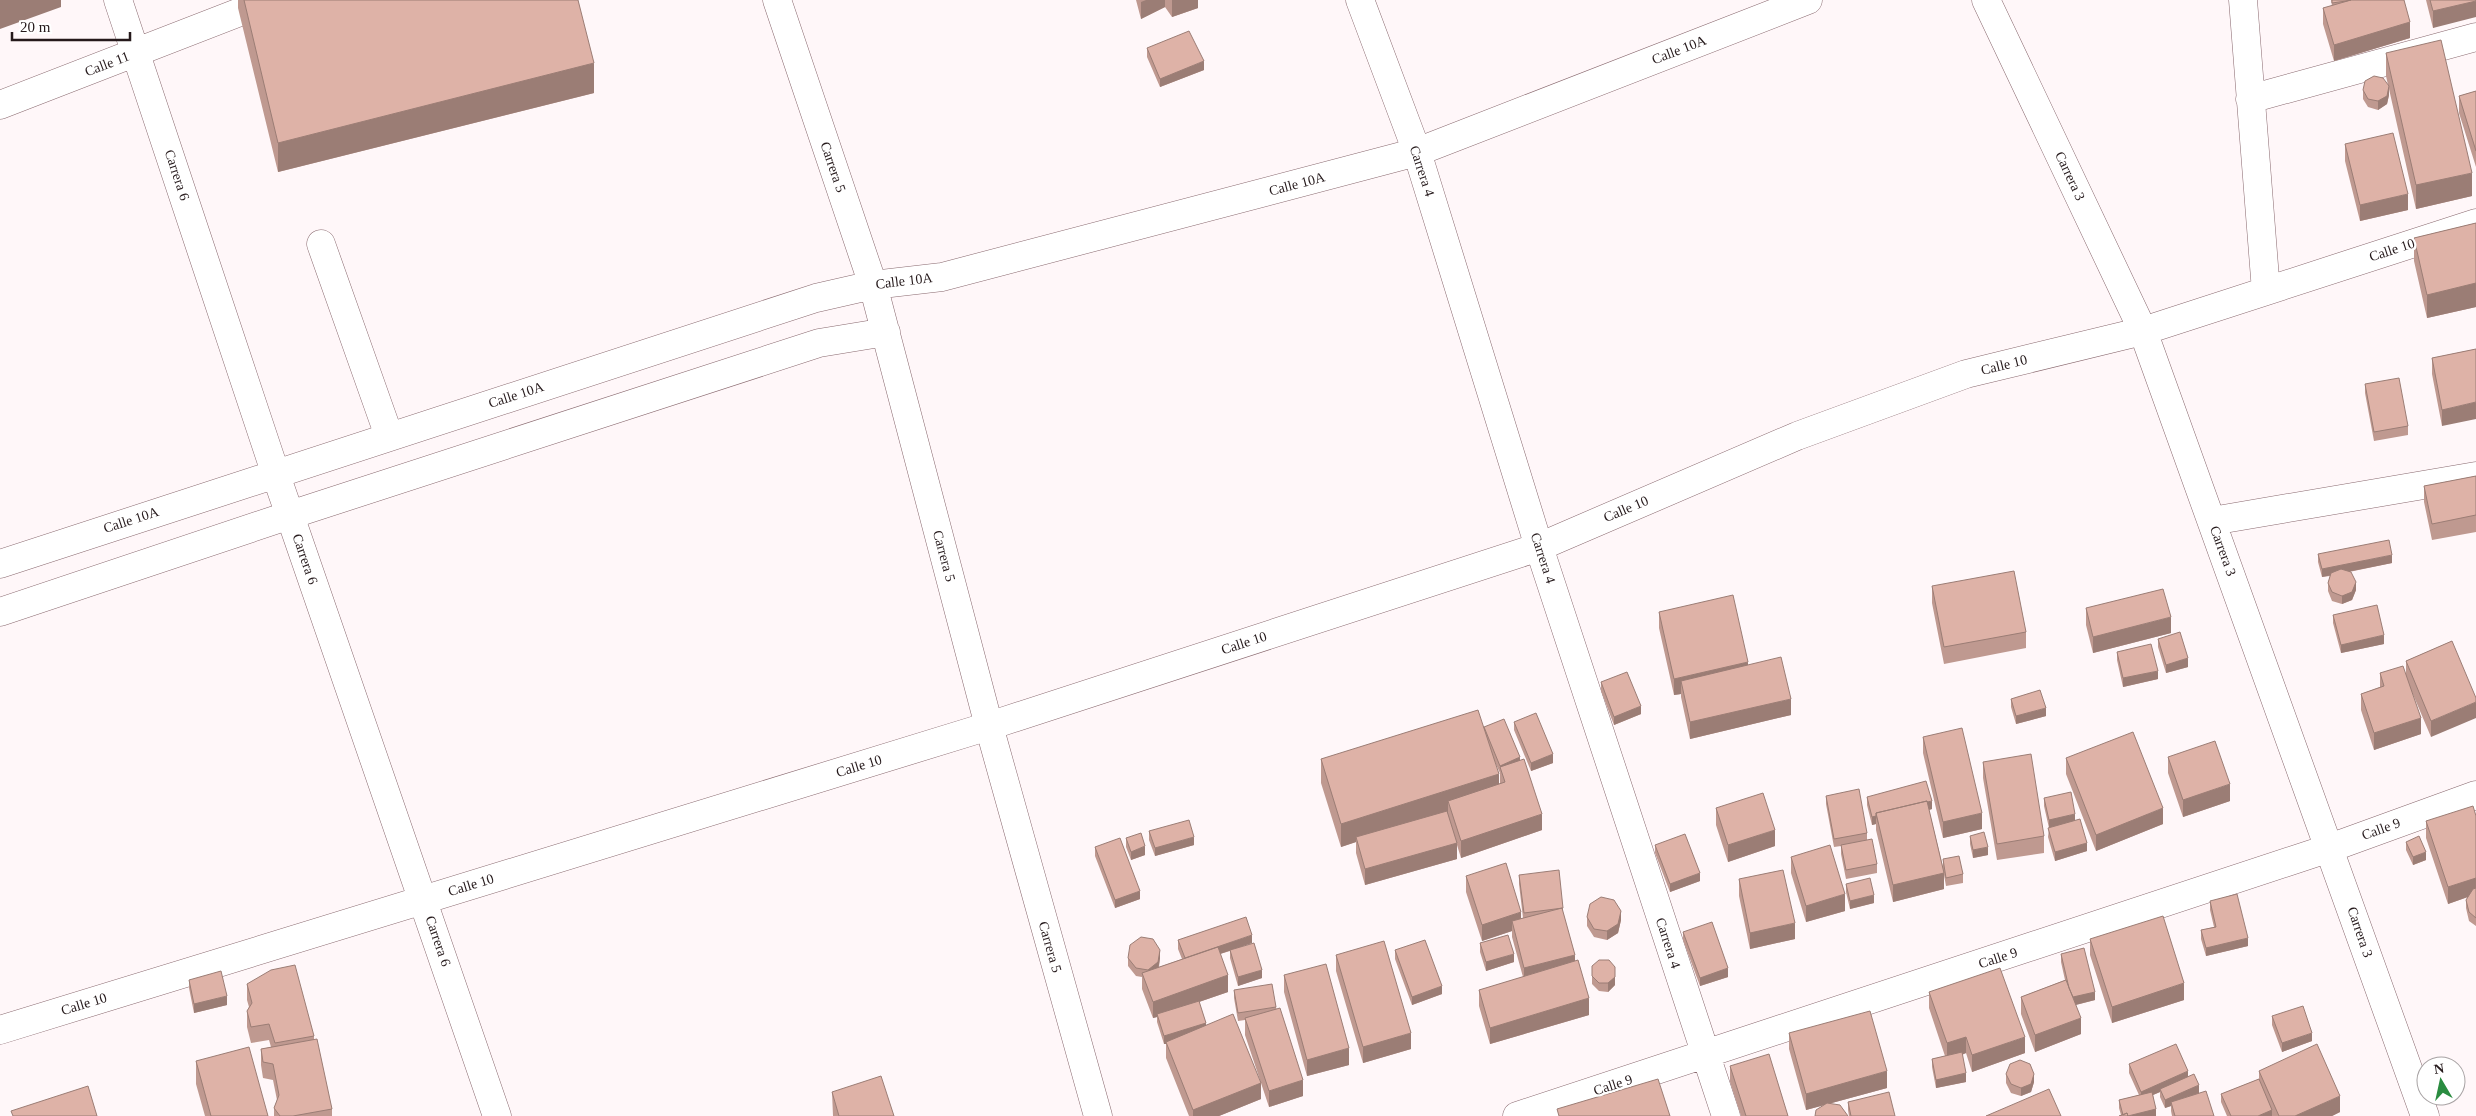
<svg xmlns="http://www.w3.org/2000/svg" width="2476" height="1116" font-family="'Times New Roman',serif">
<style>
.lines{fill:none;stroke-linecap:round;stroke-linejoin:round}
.minor-casing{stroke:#89696f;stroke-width:29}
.minor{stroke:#fff;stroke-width:28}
.wall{fill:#bf9990;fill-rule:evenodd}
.shaded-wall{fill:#9b7d75}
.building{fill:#deb2a7;stroke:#9b7d75}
.labels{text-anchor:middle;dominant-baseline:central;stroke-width:4.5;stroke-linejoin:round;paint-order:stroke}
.street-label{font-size:14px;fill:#25191b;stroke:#fff}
</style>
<rect width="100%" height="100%" fill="#fff7f9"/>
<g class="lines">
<defs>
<path id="minor" d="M118,0l157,472 222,644
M777,0l96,285 116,441 109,390
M1360,0l57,152 122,395 187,569
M1986,0l157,331 282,785
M2243,0l23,291
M2250,99l226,-62
M0,105l271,-105
M321,244l68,192
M2212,521l264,-45
M0,564l816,-266 57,-13 69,-8 475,-125 391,-152
M0,612l290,-97 529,-172 67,-11
M0,1030l989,-304 550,-179 258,-111 169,-62 177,-43 333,-108
M1517,1116l813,-268 146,-53"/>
</defs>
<!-- minor casing -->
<use href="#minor" class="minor-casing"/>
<!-- minor -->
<use href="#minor" class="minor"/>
</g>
<!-- wall -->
<path class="wall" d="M238,0h340l16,93 -316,79 -40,-164z
M1136,0h62v8l-26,9 -7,-10 -24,12z
M2331,0h73l6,38 -76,23 -11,-37v-16l9,-2z
M2426,0h50l-43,28z
M1147,48l57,22 -44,17 -13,-30z
M2386,53l86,143 -56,13 -27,-120v6l-2,9 -9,6 -10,-3 -5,-8v-9l25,-5 -2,-9z
M2476,91v76l-17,-54v-17z
M2345,144l63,66 -48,11 -15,-60z
M2476,223v84l-49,11 -13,-57v-23z
M2476,349l-34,77 -10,-52v-16z
M2365,384l43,42v9l-34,6 -9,-48z
M2476,476v56l-44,8 -8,-38v-16z
M2318,554l74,9 -43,9 7,18 -4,10 -10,4 -10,-3 -4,-10v-8l2,-7 -8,1 -4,-15z
M1932,586l94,46v16l-82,16 -12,-61z
M2086,608l85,25 -78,20 -7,-28z
M1659,612l89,53 43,50 -101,24 -9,-42v-3l-7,1 -15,-67z
M2333,615l51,29 -43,9 -8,-30z
M2158,639l30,28 -22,6 -8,-26z
M2452,641l-21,96 -19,-45 9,42 -47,16 -13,-40v-16l19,-7v-14h26v-12z
M2117,652l41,27 -35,8 -6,-27z
M1601,682l40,32 -27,11 -13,-34z
M2011,699l35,17 -30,8 -5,-17z
M1514,722l39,41 -22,8 -17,-41z
M1484,727l36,33 22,70 -81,28 -4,-13v14l-92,26 -9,-32v-11l-15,5 -20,-64v-24zM1494,760l6,13v10l-1,1z
M1923,737l59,92 -39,9 -20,-85z
M2168,757l62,44 -47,16 -15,-44z
M2066,758l97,66 -67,27 -30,-77z
M1983,762l61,74v17l-47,7 -14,-82z
M1826,796l41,37v7l10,24v9l-31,6 -5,-25v-8l-7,1 -8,-43z
M1867,797l65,12 -3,1 14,57v-8l20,15v9l-17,3 -2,-11v14l-51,13 -17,-72v-6l-4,1 -5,-20z
M2044,798l31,22 12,31 -32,10 -7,-24 1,-9 -5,-22z
M1716,808l59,38 -47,16 -12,-37z
M2476,816v110l-7,-5 -3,-13v-8l2,-3 -20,7 -22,-66v-17z
M1149,831l45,14 -39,11 -6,-16z
M1970,836l18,19 -15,3 -3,-14z
M1126,838l19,17 -14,5 -5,-13z
M2406,842l20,18 -13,5 -7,-15z
M1655,845l45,36 -30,11 -15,-39z
M1095,847l45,52 -25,9 -20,-52z
M1791,857l54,54 -39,11 -15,-49z
M1519,875l44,33v5l12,48 14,54 -99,29 -11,-38v-16l44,-13 -11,-40v-6l-30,10 -16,-49v-16l55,43 2,-1 -4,-34z
M1739,879l56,60 -45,10 -11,-53z
M1846,884l28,19 -24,6 -4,-17z
M2210,901l38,45 -42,10 -5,-17v-9l13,-3 -4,-17z
M1587,917l34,3 -3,13 -11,7 -13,-3 -7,-11z
M1683,932l45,45 -28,9 -17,-46z
M2090,939l94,61 -72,23 -22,-68z
M1178,940l74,3 -10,3 20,32 -24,8 -8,-28v-7l-10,3 8,38 -29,10 7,23 55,58 -16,-48v-15l-7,1 -4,-23v-8l42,17 27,89 -34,11 -8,-24v16l-42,17h-30l-23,-58v-14h-2l-7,-22v-5l-4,1 -11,-29v-12l-6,-1 -8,-10v-8h32l-1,9 23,-8 -4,-10z
M1480,943l34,19 -28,9 -6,-19z
M1395,950l47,44 -30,11 -17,-46z
M2061,954l34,46 -19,5 5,29 -46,18 -14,-38v-17l44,-17 -4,-18z
M1336,955l75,94 -48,14 -27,-92z
M1592,966l23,19 -7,7 -9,-1 -7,-7z
M1284,975l65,90 -42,11 -23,-84z
M189,980l38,25 -33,8 -5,-25z
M247,984l67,52v4l18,69v7h-58v-8l3,-8 -4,-20 -10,-2 -2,-13v-16l10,-2 -2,-7 -18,3 -4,-16v-16l2,-4 -2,-7z
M1929,992l96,61 -53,19 -6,-19 -4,2 4,27 -30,6 -4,-21v-8l13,-3 -16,-48z
M2272,1016l40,25 -30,11 -10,-27z
M1789,1033l98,55 -81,22 -17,-61z
M196,1061l72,55h-63l-9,-32z
M2129,1064l59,12 26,40h-42l-1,-5v-5l-6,2 -5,-11v-5l-7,3 3,21 -35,-1 -2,-7v-8l20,-5 -10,-22z
M1730,1066l58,50h-47l-11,-34z
M2259,1071l81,41 -8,4h-105l-6,-14v-8l38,-15z
M2006,1074l28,8 -3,10 -10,4 -10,-3 -5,-10z
M832,1092l62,24h-61z
M1848,1102l47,14h-46l-1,-6z"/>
<!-- shaded-wall -->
<path class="shaded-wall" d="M0,0h61v7l-61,22z
M1146,0h19v7l-24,12v-17z
M1172,0h26v8l-26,9z
M2476,1v16l-43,11v-17z
M2410,22v16l-76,23v-16z
M1204,61v9l-44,17v-8z
M594,63v30l-316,79v-29z
M2389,86v9l-2,9 -9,6v-9z
M2472,173v23l-56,13v-24z
M2408,194v16l-48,11v-16z
M2476,283v24l-49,11v-23z
M2476,402v17l-34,7v-16z
M2392,555v8l-70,14v-8z
M2356,582v8l-4,10 -10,4v-8z
M2171,617v16l-78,20v-16z
M2384,635v9l-43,9v-8z
M2188,658v9l-22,6v-8z
M1748,662v17l-67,2v13l-7,1v-16z
M2158,671v8l-35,8v-9z
M1791,699v16l-101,24v-17z
M2476,702v16l-45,19v-16z
M1641,706v8l-27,11v-8z
M2046,708v8l-30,8v-8z
M2421,718v16l-47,16v-17z
M1553,754v9l-22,8v-8z
M1520,757v9l-20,3v-3z
M1499,774v24l-51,3v13l-92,23v5l-15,5v-23z
M2230,784v17l-47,16v-17z
M1932,801v8l-54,14 -2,-7z
M2163,808v16l-67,27v-16z
M1982,813v16l-39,9v-16z
M1542,814v16l-81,28v-17z
M2075,814v8l-26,6v-8z
M1876,816v8l-4,1v-8z
M1775,830v16l-47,16v-17z
M1194,837v8l-39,11v-8z
M1457,843v16l-92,26v-16z
M2087,843v8l-32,10v-9z
M1145,846v9l-14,5v-8z
M1988,847v8l-15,3v-8z
M2426,852v8l-13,5v-8z
M1700,873v8l-30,11v-8z
M1944,873v16l-51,13v-17z
M2476,878v16l-28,10v-17z
M1140,891v8l-25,9v-8z
M1845,894v17l-39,11v-16z
M1874,895v8l-24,6v-8z
M1621,911v9l-3,13 -11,7v-9z
M1521,912v16l-9,-7v10l-30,10v-16z
M1795,923v16l-45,10v-16z
M1252,935v8l-67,23v-8z
M2248,938v8l-42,10v-8z
M1160,950v8l-2,12 -10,8v-8z
M1514,954v8l-28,9v-9z
M1575,955v16l-51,13v-16z
M1728,968v9l-28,9v-8z
M1262,970v8l-24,8v-9z
M1228,975v17l-70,24 -1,-2v3l-4,1v-16z
M1615,975v10l-7,7v-9z
M2184,983v17l-72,23v-16z
M1442,986v8l-30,11v-8z
M2095,992v8l-24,6v-9z
M227,996v9l-33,8v-9z
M1589,998v17l-99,29v-16z
M2081,1018v16l-46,18v-17z
M1206,1023v9l-40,10v2h-2v-8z
M1411,1033v16l-48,14v-16z
M2312,1033v8l-30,11v-9z
M1966,1037v16l-19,7v-17z
M2025,1037v16l-53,19v-17z
M1349,1048v17l-42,11v-16z
M1887,1071v17l-81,22v-16z
M2188,1071v9l-28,9v3l-19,8v-8z
M1966,1073v9l-30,6v-8z
M2034,1074v8l-3,10 -10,4v-8z
M1303,1080v16l-34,11v-16z
M1261,1083v16l-42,17h-26v-6z
M2199,1085v8l-28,9v4l-6,2v-8z
M2340,1096v16l-8,4h-37z
M2156,1109v7h-28z
M2272,1110v6h-14z"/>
<!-- building -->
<path class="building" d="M244,0h334l16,63 -316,80z
M2332,0h19l-5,1 -14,2z
M2351,0h53l6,22 -76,23 -11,-37z
M2430,0h46v1l-43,10z
M1189,31l15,30 -44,18 -13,-31z
M2441,40l31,133 -56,12 -30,-132z
M2374,76l9,2 6,8 -2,10 -9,5 -10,-2 -5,-9 2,-9z
M2476,91v60l-17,-55z
M2393,133l15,61 -48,11 -15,-61z
M2476,223v60l-49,12 -13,-57z
M2476,349v53l-34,8 -10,-52z
M2399,378l9,48 -34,6 -9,-48z
M2476,476v39l-44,9 -8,-38z
M2389,540l3,15 -70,14 -4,-15z
M2341,569l10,3 5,10 -4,10 -10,4 -10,-4 -4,-9 3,-10z
M2014,571l12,61 -82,15 -12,-61z
M2163,589l8,28 -78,20 -7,-29z
M1733,595l15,67 -74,17 -15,-67z
M2377,605l7,30 -43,10 -8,-30z
M2180,632l8,26 -22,7 -8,-26z
M2452,641l24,57v4l-45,19 -25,-60z
M2151,644l7,27 -35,7 -6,-26z
M1781,657l10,42 -101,23 -9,-41z
M2403,666l18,52 -47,15 -13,-39 23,-8 -4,-13z
M1627,672l14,34 -27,11 -13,-35z
M2040,690l6,18 -30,8 -5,-17z
M1478,710l21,64 -158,50 -20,-65z
M1536,713l17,41 -22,9 -17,-41z
M1504,719l16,38 -20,9 -16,-39z
M1962,728l20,85 -39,9 -20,-85z
M2133,732l30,76 -67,27 -30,-77z
M2215,741l15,43 -47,16 -15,-43z
M2031,754l13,82 -47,8 -14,-82z
M1524,759l18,55 -81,27 -13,-40 57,-19 -5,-15z
M1926,781l6,20 -5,1v-1l-51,12v3l-4,1 -5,-20z
M1859,789l8,44 -33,6 -8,-43z
M2071,792l4,22 -26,6 -5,-22z
M1763,793l12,37 -47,15 -12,-37z
M1927,801l17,72 -51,12 -17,-72z
M2473,806l3,10v62l-28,9 -22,-66z
M1447,811l10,32 -92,26 -9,-32z
M2080,819l7,24 -32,9 -7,-24z
M1189,820l5,17 -39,11 -6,-17z
M1984,832l4,15 -15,3 -3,-14z
M1141,833l4,13 -14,6 -5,-14z
M1685,834l15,39 -30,11 -15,-39z
M2419,836l7,16 -13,5 -7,-15z
M1120,838l20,53 -25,9 -20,-53z
M1872,839l5,25 -31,6 -5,-25z
M1830,845l15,49 -39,12 -15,-49z
M1959,856l4,18 -17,4 -3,-19z
M1506,863l15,49 -39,13 -16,-49z
M1559,870l4,38 -39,5 -5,-38z
M1783,870l12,53 -45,10 -11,-54z
M1870,878l4,17 -24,6 -4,-17z
M2476,888v30l-7,-6 -3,-12 7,-11z
M2237,894l11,44 -42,10 -5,-18 15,-3 -6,-26z
M1601,897l13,3 7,11 -3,13 -11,7 -13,-2 -7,-12 3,-13z
M1562,908l13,47 -51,13 -12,-47z
M2163,916l21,67 -72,24 -22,-68z
M1246,917l6,18 -67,23 -7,-18z
M1712,922l16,46 -28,10 -17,-46z
M1508,935l6,19 -28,8 -6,-19z
M1141,937l12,2 7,11 -2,12 -10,8 -12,-2 -8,-10 2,-13z
M1425,940l17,46 -30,11 -17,-47z
M1384,941l27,92 -48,14 -27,-92z
M1254,943l8,27 -24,7 -8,-27z
M1218,947l10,28 -75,27 -11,-29z
M2084,948l11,44 -22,5 -4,-9 -8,-34z
M1578,960l11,38 -99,30 -11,-38z
M1599,960h10l6,7v10l-7,6h-9l-7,-7v-10z
M1326,964l23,84 -42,12 -23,-85z
M295,965l19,71 -39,7 -6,-19 -18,3 -4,-16 5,-8 -5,-19 24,-14z
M2000,968l25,69 -53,18 -6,-18 -19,6 -18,-51z
M221,971l6,25 -33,8 -5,-24z
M2066,980l15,38 -46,17 -14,-38z
M1272,984l4,23 -38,6 -4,-23z
M1199,1001l7,22 -42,13 -7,-22z
M2303,1006l9,27 -30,10 -10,-27z
M1280,1008l23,72 -34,11 -24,-73z
M1870,1011l17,60 -81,23 -17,-61z
M1233,1014l28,69 -68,27 -27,-68z
M317,1039l15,70 -39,7h-13l-6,-8 5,-13 -6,-31 -10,-2 -2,-13z
M2176,1044l12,27 -47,21 -12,-28z
M2317,1044l23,52 -45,20h-16l-20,-45z
M249,1047l19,69h-57l-15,-55z
M1962,1052l4,21 -30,7 -4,-21z
M1769,1054l19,62h-42l-16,-50z
M2020,1060l10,4 4,10 -3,10 -10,4 -10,-4 -5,-10 4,-10z
M2194,1074l5,11 -34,15 -5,-11z
M881,1076l13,40h-55l-7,-24z
M1658,1079l12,37h-111l-2,-7z
M2259,1079l13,31 -14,6h-27l-10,-22z
M88,1086l9,30h-84l-2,-5z
M2049,1089l12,27h-75z
M2206,1091l8,25h-39l-4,-14z
M1889,1092l6,24h-44l-3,-14z
M2152,1092l4,17 -28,7 -1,-3 -4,2 -4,-15z
M1827,1103l13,2 8,11h-33l1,-6z
M2127,1113l1,3h-9z"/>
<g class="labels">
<!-- street labels -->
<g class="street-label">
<text transform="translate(1679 50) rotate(-21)">Calle 10A</text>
<text transform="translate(107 64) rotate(-21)">Calle 11</text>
<text transform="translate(833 167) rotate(71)">Carrera 5</text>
<text transform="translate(1422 171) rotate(72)">Carrera 4</text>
<text transform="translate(177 175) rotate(72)">Carrera 6</text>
<text transform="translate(2070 176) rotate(65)">Carrera 3</text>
<text transform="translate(1297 184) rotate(-15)">Calle 10A</text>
<text transform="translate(2392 250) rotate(-18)">Calle 10</text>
<text transform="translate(904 281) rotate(-7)">Calle 10A</text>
<text transform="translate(2004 365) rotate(-14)">Calle 10</text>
<text transform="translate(516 395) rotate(-18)">Calle 10A</text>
<text transform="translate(1626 509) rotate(-23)">Calle 10</text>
<text transform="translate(131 520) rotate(-18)">Calle 10A</text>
<text transform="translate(2223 551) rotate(70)">Carrera 3</text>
<text transform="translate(944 556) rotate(75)">Carrera 5</text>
<text transform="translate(1543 558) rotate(72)">Carrera 4</text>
<text transform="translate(305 559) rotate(71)">Carrera 6</text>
<text transform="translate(1244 643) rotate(-18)">Calle 10</text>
<text transform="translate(859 766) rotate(-17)">Calle 10</text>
<text transform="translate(2381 829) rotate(-20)">Calle 9</text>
<text transform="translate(471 885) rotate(-17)">Calle 10</text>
<text transform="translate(2360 932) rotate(71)">Carrera 3</text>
<text transform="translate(438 941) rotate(71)">Carrera 6</text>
<text transform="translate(1668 943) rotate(72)">Carrera 4</text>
<text transform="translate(1050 947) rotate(74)">Carrera 5</text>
<text transform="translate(1998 958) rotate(-18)">Calle 9</text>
<text transform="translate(84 1004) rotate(-17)">Calle 10</text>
<text transform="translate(1613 1085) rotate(-18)">Calle 9</text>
</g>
</g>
<!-- north arrow -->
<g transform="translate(2441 1081) rotate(351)"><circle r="24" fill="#ffffff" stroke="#a8a3a4"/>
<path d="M0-4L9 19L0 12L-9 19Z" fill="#2a8c40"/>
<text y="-8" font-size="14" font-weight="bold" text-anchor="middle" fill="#25191b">N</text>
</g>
<!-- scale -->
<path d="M12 32v8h118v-8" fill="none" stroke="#25191b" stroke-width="2.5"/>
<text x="20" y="32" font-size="15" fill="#25191b" stroke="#ffffff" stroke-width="4" paint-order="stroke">20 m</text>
</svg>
